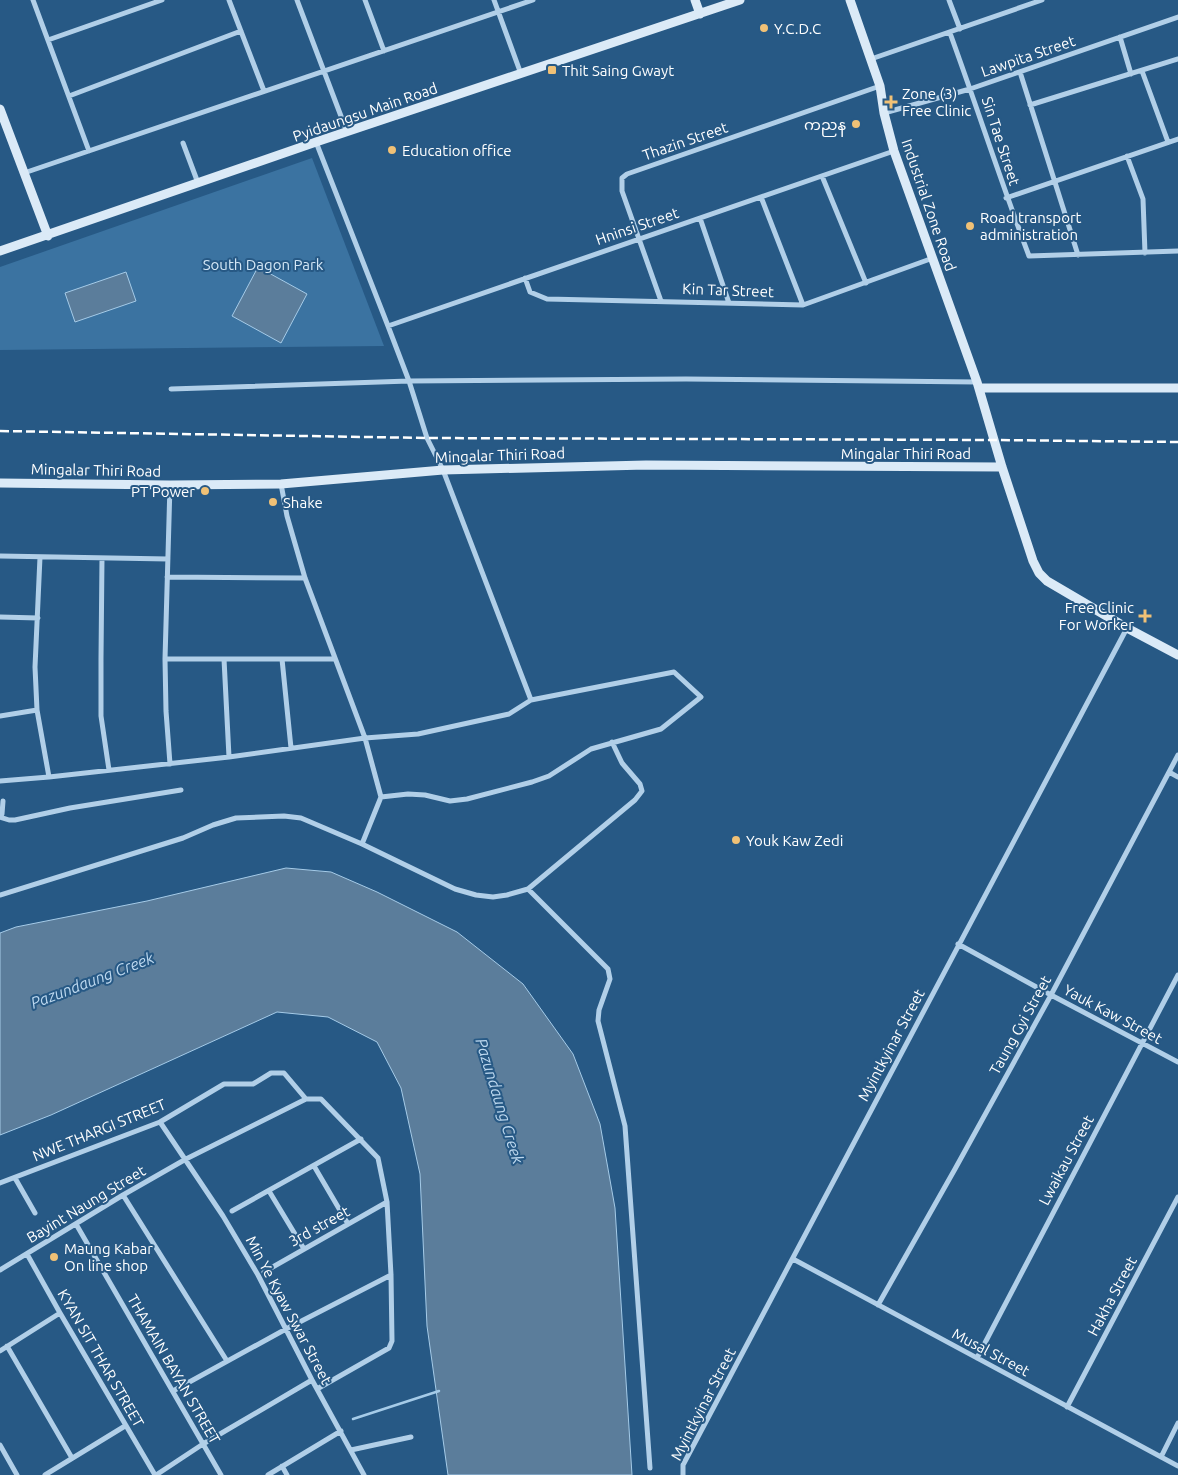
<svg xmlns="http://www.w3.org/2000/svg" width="1178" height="1475" font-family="Ubuntu,'Noto Sans Myanmar',sans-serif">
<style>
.green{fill:#3b73a1}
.water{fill:#5b7d9b;stroke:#a5cbe8}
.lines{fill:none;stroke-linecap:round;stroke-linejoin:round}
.stream{stroke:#a5cbe8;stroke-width:2.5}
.street{stroke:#b1cfe8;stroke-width:5}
.secondary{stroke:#dbeaf7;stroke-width:9}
.rail{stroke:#fff;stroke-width:2.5;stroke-dasharray:9 4;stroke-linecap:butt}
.poi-dot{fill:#f0c176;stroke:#275985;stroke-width:2}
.labels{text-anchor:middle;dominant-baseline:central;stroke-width:4;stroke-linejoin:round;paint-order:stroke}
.poi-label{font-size:15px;fill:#fff;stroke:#275985;text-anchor:start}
.street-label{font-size:15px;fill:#fff;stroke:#275985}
.park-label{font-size:15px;fill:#d4e7f6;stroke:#275985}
.water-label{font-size:16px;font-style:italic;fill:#bdd8ef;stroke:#275985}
</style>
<rect width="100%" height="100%" fill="#275985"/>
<!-- green -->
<path class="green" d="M312,158l72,188 -384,4v-83z"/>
<!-- water -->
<path class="water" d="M258,267l49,27 -26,49 -49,-27z
M126,272l10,29 -61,21 -10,-29z
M286,868l45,4 46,20 80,40 66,52 50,70 27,70 15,84 17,267h-184l-21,-149 -7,-152 -19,-86 -24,-46 -49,-25 -51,-5 -226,103 -51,20v-202l16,-6 131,-26z"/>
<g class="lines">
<!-- stream -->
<path class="stream" d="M353,1419l86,-28"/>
<!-- street -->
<path class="street" d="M33,0l56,151
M229,0l35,91
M297,0l50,132
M365,0l19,51
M494,0l27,74
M949,0l11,29
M950,33c27,74 51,149 79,223l149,-5
M1120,37l11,37
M48,40l114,-40
M871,59l171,-59
M1142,71l26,71
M1020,72l58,183
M69,96l172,-65
M1030,105l148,-46
M884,113l86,-24 208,-72
M316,142l72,184 21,55 18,57 16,32 88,230
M183,143l15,40
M1127,156l16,43 2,54
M24,173l509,-173
M822,176l44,107
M761,197l42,108
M1006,198l172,-59
M700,218l29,85
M525,278l5,14 17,7 256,6 130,-47
M661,301l-39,-110v-13l5,-4 253,-88
M388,326l506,-175
M171,389l238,-8 277,-2 291,3
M281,484l6,32 18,62 60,160 16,59 -19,47
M0,556l168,3
M40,557l-5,110 2,43 12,67
M102,558l-1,100v58l8,54
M167,577l138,1
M0,617l38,1
M165,659h170
M224,659l5,98
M282,659l9,89
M0,716l37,-6
M170,764l-4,-53 -1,-52 5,-174
M1169,772l9,5
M0,781l49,-4 180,-20 136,-19 53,-4 91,-20 22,-14 143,-28 27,25 -40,32 -70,20 -42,27 -17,6 -65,17 -17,2 -25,-6 -17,-1 -27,3
M0,816l2,-2 1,-13
M0,817l9,3h6l55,-12 111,-18
M528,889l80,80 2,10 -11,31 -1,11 27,105 25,342
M0,895l183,-57 30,-13 23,-7 48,-2 17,2 61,26 93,45 21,6 17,2 14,-2 21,-6 107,-89 7,-9 -2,-7 -18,-21 -10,-21
M958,944l93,51 127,67
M160,1122l63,94 35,59 54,105 52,95
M314,1166l34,58
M15,1178l20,35
M0,1183l160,-61 64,-38h29l18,-11h13l22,26
M269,1191l35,58
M123,1195l104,166
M232,1211l129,-72
M76,1224l145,251
M27,1254l33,59 95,162
M793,1259l385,207
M0,1270l123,-75 63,-36 120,-60h15l57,59 9,44 4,73 1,66 -3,7 -72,41
M264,1272l123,-70
M878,1305l77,-136 96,-174 127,-240
M7,1346l65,112
M0,1351l60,-38
M977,1358l201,-383
M173,1391l113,-62 105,-54
M1067,1407l111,-210
M0,1445l17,30
M351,1450l60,-13
M1161,1457l17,-34
M282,1466l5,9
M45,1475l80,-49
M156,1475l47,-31 109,-64
M268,1475l73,-44
M683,1475v-10l444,-837"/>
<!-- secondary -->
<path class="secondary" d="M695,0l5,14
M850,0l30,86 4,27 10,38 83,231 25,85 31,94 6,12 8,8 80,47 51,27
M0,109l48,127
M0,251l316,-109 424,-142
M979,388h199
M0,483l170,2 111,-1 162,-14 203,-5 356,2"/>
<!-- rail -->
<path class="rail" d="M0,431l427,7 567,2 184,2"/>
</g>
<!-- markers -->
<g class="poi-dot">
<circle cx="764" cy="28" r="5"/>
<rect x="547" y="65" width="10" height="10" rx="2.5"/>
<path d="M888.5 94.5h5v5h5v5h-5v5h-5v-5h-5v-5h5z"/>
<circle cx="856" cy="124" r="5"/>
<circle cx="392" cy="150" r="5"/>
<circle cx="970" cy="226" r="5"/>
<circle cx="205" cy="491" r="5"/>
<circle cx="273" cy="502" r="5"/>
<path d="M1142.5 608.5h5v5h5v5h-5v5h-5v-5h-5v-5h5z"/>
<circle cx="736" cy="840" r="5"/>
<circle cx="54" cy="1257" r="5"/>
</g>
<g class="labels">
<!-- poi labels -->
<g class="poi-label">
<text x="774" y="28">Y.C.D.C</text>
<text x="562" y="70">Thit Saing Gwayt</text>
<text x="902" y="93">Zone (3)<tspan x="902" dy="17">Free Clinic</tspan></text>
<text x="846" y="124" text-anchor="end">ကညန</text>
<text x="402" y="150">Education office</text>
<text x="980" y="217">Road transport<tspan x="980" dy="17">administration</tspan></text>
<text x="195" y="491" text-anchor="end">PT Power</text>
<text x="283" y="502">Shake</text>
<text x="1134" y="607" text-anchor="end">Free Clinic<tspan x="1134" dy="17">For Worker</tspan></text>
<text x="746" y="840">Youk Kaw Zedi</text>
<text x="64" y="1248">Maung Kabar<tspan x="64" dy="17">On line shop</tspan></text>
</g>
<!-- street labels -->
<g class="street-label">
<text transform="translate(1028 56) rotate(-19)">Lawpita Street</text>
<text transform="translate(365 112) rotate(-19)">Pyidaungsu Main Road</text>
<text transform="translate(685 141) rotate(-19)">Thazin Street</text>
<text transform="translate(1001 141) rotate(72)">Sin Tae Street</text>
<text transform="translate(929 205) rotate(71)">Industrial Zone Road</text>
<text transform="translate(637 226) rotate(-19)">Hninsi Street</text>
<text transform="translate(728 290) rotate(2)">Kin Tar Street</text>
<text x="906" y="453">Mingalar Thiri Road</text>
<text transform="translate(500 455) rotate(-2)">Mingalar Thiri Road</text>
<text transform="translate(96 470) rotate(1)">Mingalar Thiri Road</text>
<text transform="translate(1113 1014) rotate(28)">Yauk Kaw Street</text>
<text transform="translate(1020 1025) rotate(-61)">Taung Gyi Street</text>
<text transform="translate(891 1045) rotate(-62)">Myintkyinar Street</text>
<text transform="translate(99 1130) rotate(-22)">NWE THARGI STREET</text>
<text transform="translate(1066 1160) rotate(-62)">Lwaikau Street</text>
<text transform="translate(86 1204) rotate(-31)">Bayint Naung Street</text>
<text transform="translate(319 1226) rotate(-29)">3rd street</text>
<text transform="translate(1112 1296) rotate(-62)">Hakha Street</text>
<text transform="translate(289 1310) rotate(62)">Min Ye Kyaw Swar Street</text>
<text transform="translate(991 1352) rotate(28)">Musal Street</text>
<text transform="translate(101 1358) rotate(60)">KYAN SIT THAR STREET</text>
<text transform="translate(174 1369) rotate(60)">THAMAIN BAYAN STREET</text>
<text transform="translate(703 1404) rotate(-63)">Myintkyinar Street</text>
</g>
<!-- park labels -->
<g class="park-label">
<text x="263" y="264">South Dagon Park</text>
</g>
<!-- water labels -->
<g class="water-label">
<text transform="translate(92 980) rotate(-21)">Pazundaung Creek</text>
<text transform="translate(500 1101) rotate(73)">Pazundaung Creek</text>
</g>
</g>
</svg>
